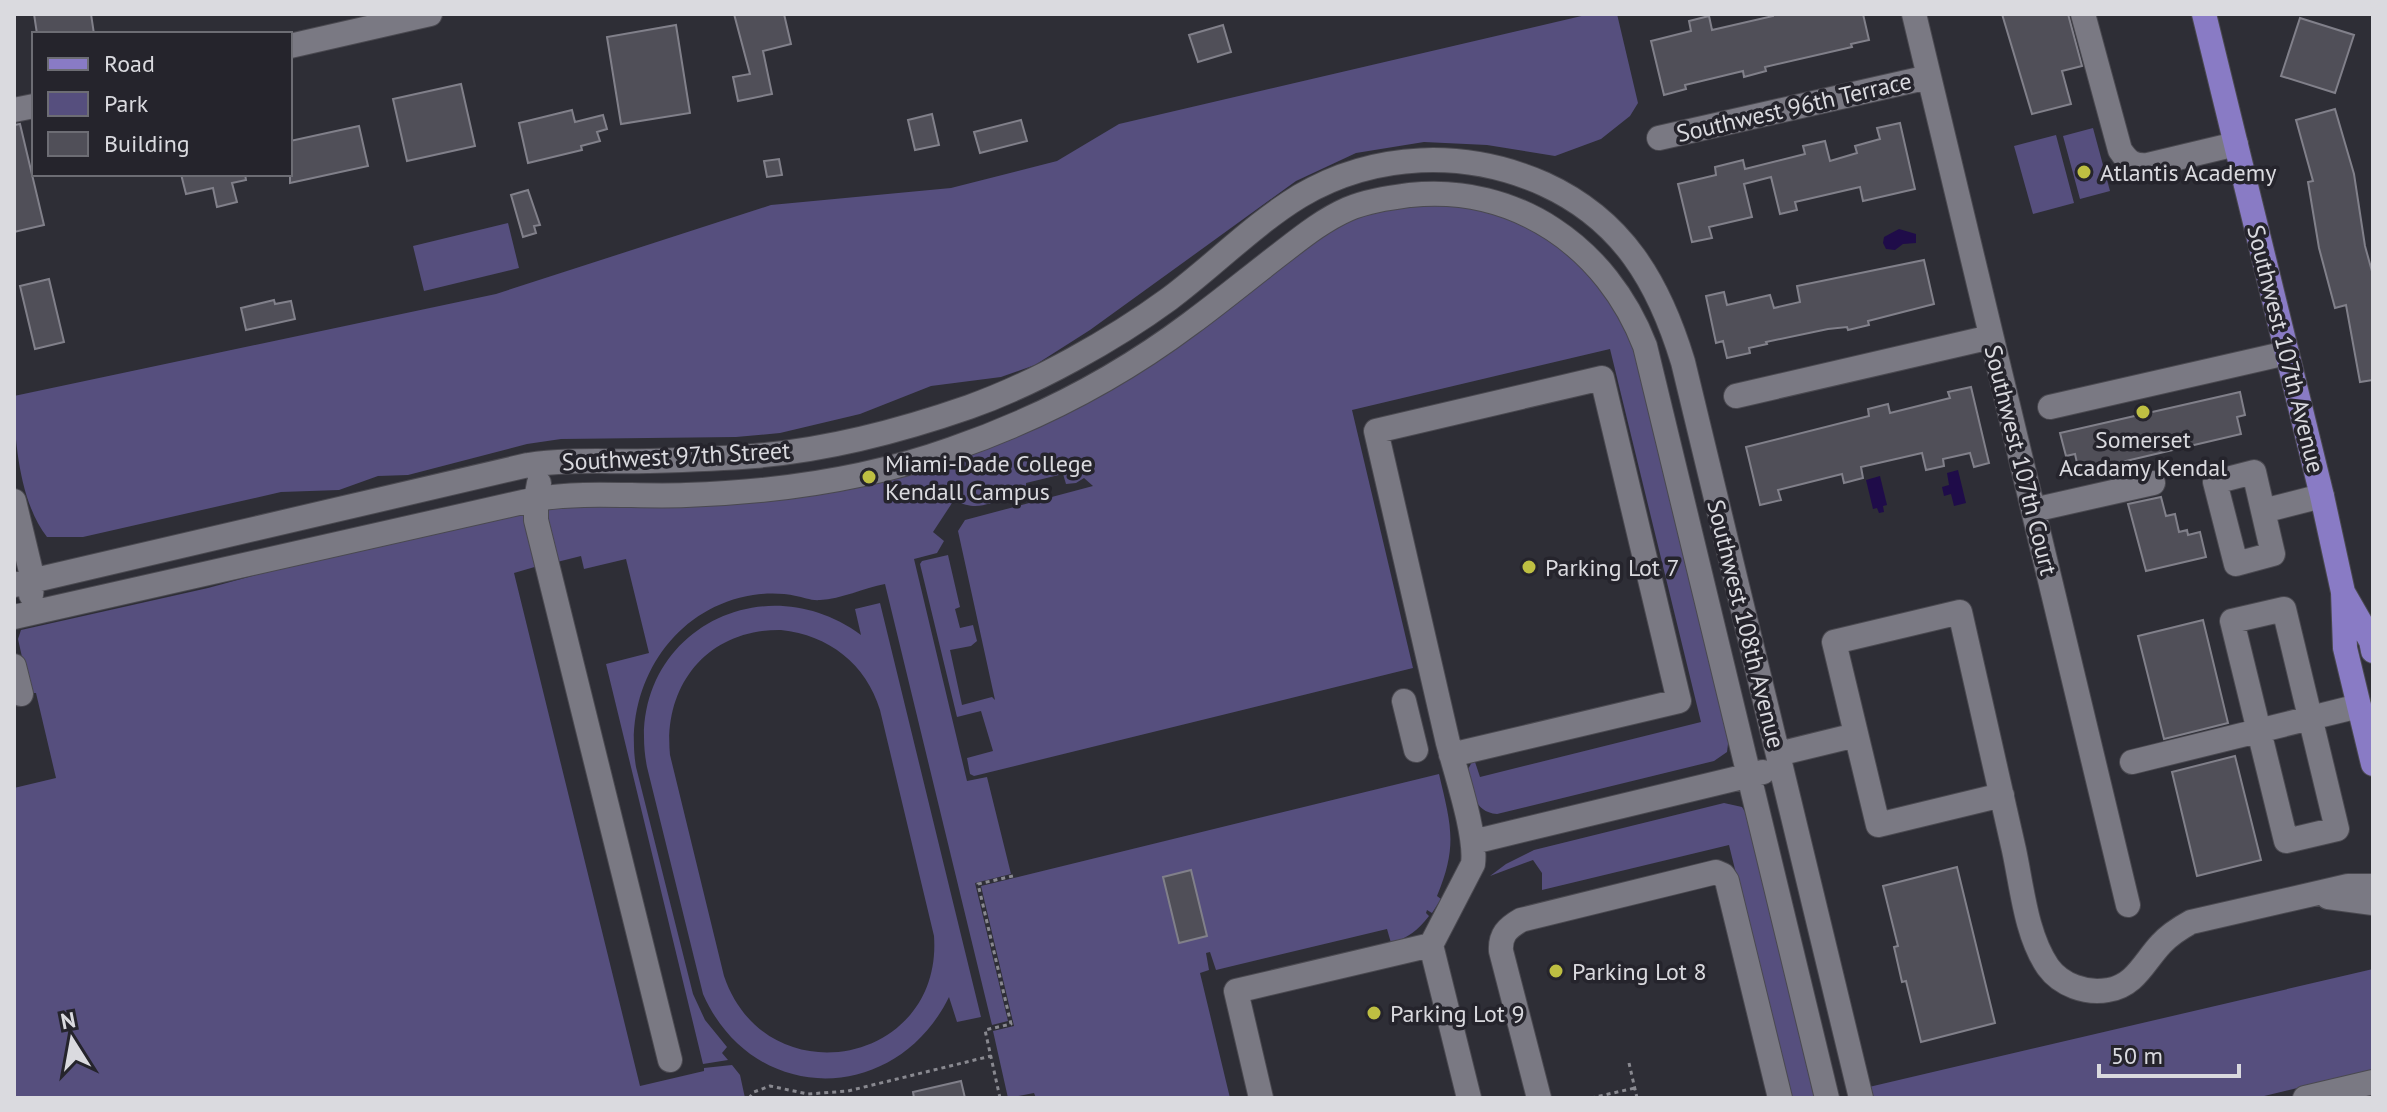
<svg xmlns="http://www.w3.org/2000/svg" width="2387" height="1112" font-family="'PT Sans',sans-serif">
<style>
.green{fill:#564f7e;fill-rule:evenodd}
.water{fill:#1f0c49}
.building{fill:#504f58;stroke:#81808a;stroke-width:2}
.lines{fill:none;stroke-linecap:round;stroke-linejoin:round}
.minor-casing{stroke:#4a4950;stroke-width:26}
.major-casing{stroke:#4a4950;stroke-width:26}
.path{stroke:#898990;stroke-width:3;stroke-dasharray:4 4;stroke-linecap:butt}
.minor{stroke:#7a7983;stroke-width:24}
.major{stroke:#897bc5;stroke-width:24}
.poi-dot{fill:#bebf42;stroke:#25242c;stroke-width:3}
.labels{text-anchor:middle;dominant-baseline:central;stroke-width:7;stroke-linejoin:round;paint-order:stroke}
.street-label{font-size:24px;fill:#dadadf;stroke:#25242c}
.poi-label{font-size:24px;fill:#dadadf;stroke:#25242c;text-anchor:start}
</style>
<rect width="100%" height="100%" fill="#2e2e36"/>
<!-- green -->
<path class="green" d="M1590,14h27l21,89 -8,13 -29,23 -46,17 -68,-11 -63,-3 -68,11 -60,28 -206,149 -55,35 -34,12 -70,9 -71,28 -80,19 -44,4 -175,2 -34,5 -119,31 -30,1 -39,14 -58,2 -198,45h-36c-27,-34 -33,-98 -33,-141l482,-102 275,-89 180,-17 106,-27 62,-37z
M2093,128l17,63 -30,8 -17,-63z
M2056,135l18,68 -41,11 -19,-68z
M1422,203l70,8 57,26 55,51 32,61 93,387 -2,16 -13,9 -217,53c-24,-2 -25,-24 -30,-43l5,-9h3l5,15 221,-55 -91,-373 -258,61 61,258 -439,108 -4,-2 -3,-16 26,-7 -12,-40 -24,6 -37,-153 2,-3 26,-6 12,52 -5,2 5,19 13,-3 4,16 -6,5 -21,4 12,55 30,-8 3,3 -37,-169 7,-11 128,-34 -9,-8 -8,5 -10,1 -3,-10 -37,9v9l-3,8c-4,0 -8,-1 -12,0 -26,1 -31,13 -57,0l-21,32 11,9 -7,12 -23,6 53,222 20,-4 24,97 -36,9 33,138 -16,4 -107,-441c-21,4 -44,15 -65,16 -8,1 -17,-3 -24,-4 -14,-3 -29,-3 -43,-1 -82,13 -130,93 -117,172l57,227 12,26 22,27 -5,6 6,7 -25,4 -97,-400 43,-11 -23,-94 -42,10 -3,-13 -24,6 -10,-50 5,-5 407,-50 369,-226 44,-20z
M508,223l11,45 -95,23 -11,-45z
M525,512l13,54 -24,7 126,513 64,-15v-3l28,-3 8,10 5,23h-731v-310l42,-10 -20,-85h-6l-12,-54 3,-9 187,-42 156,-42z
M880,603l101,414 -24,5 -8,-25c-53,108 -196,110 -246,-3l-56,-227c-25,-128 111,-207 214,-132l-6,-26zM781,630c48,5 85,34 99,80l54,226c9,129 -168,163 -210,40l-54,-221c-7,-70 38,-126 111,-125z
M1439,774c12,51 19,72 -2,122l4,3 -9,14 -5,-3 -1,3 3,3c-11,14 -21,22 -38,27l-4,-14 -171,41 -6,-18 -4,1 3,17 -9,3 30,125h-194l-2,-5 -26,5 -15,-67 21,-5 -33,-140z
M1724,803l18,4 5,8 70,283h-26l-62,-253 -187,45v-17l-9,-13 -43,16 16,-12 28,-14z
M2373,969v101l-117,28h-385l-2,-11z"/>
<!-- water -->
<path class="water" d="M1899,229l17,5v9l-13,1 -8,6 -9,-1 -3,-6 1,-6z
M1958,470l8,33 -12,3 -3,-12 -7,2 -2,-9 7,-2 -2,-12z
M1880,476l7,29 -4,1 1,6 -5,1 -2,-5 -4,1 -7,-29z"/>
<!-- building -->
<path class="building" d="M34,14h57l3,20h-57z
M734,14h50l7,30 -28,7 9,43 -34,7 -5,-24 17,-3z
M1773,14h90l6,26 -18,4 1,3 -87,20 1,4 -22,6 -1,-6 -58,14 1,4 -22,6 -13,-54 40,-10 -2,-10 20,-5 3,14 61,-14z
M2002,14h66l14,52 -20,5 9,33 -39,10z
M2300,18l54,17 -19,58 -54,-17z
M676,25l14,88 -69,11 -14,-87z
M1223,25l8,27 -33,10 -9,-27z
M461,84l14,62 -68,15 -14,-62z
M2335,109l19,65 11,72 8,29v105l-13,2 -14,-77 -11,3 -16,-60 -11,-66 5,-1 -17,-61z
M572,110l3,12 28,-7 4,14 -10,3 3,9 -19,5 1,4 -54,13 -9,-40z
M932,114l7,31 -24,5 -7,-30z
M1021,120l6,21 -47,12 -6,-21z
M1900,123l15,66 -52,12 -3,-14 -65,15 2,8 -17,4 -9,-37 -27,7 8,33 -43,10 3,11 -20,4 -14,-58 38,-9 -1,-8 28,-7 2,9 60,-15 -2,-8 22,-5 5,20 27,-8 -2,-7 25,-7 -3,-11z
M20,124l24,101 -30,7v-107z
M359,126l9,40 -78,17v-42z
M779,159l3,16 -15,2 -3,-16z
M181,174h64l1,6 -14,3 5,19 -20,5 -4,-19 -27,6z
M528,190l12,35 -6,1 2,7 -13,4 -12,-42z
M1924,260l10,44 -66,17 1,4 -21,5 -1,-3 -19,2 -62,13 1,2 -18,4 1,5 -23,5 -4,-17 -7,2 -10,-47 18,-4 3,13 43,-10 4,13 26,-6 -3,-16z
M49,279l15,63 -29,7 -15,-63z
M274,300l1,4 16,-3 4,18 -49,11 -5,-22z
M1971,387l18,76 -15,4 -4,-14 -27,6 1,7 -18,4 -4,-17 -61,14 2,11 -19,5 -2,-9 -64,16 3,10 -21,5 -14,-58 123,-31 -1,-7 20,-5 2,9 60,-15 -2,-6z
M2240,392l5,23 -8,2 4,17 -162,38 -4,-18 -9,2 -6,-23z
M2161,497l5,19 9,-2 4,18 8,-2 1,5 12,-3 6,25 -60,14 -18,-67z
M2203,620l25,103 -64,16 -26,-103z
M2235,756l26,104 -64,16 -25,-104z
M1957,867l38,156 -74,19 -15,-61 -4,1 -8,-35 4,-1 -15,-60z
M1191,870l16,66 -28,7 -16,-66z
M961,1081l4,17h-51l-1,-6z"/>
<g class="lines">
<defs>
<path id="minor" d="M1914,14l214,891
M2083,14l37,136c8,12 13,16 28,15l88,-21
M290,46l140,-32
M14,110l20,-4
M1659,138l270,-61
M1736,396l255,-59
M2050,407l237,-54
M2254,472l19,82 -37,10 -21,-82z
M539,483l-3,16v21l134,540
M14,501l19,79 -2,15
M2033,510l120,-27
M2263,511l59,-15
M14,585l514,-120c40,-6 79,-3 120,-4 35,-1 71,-2 106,-5 74,-6 146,-25 215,-49 65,-23 144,-67 200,-108 43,-32 85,-75 131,-103 75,-44 165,-47 244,-12 79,36 115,99 139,178l178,736
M2284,609l53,220 -51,12 -54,-220z
M14,617l522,-118c50,-8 100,-2 150,-4 90,-3 182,-16 266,-46 84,-29 167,-72 239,-126 30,-22 59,-46 89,-69 22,-17 43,-34 68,-45 19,-8 41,-11 62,-14 106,-11 197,52 235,151l182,752
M14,666l7,28
M1404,701l12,49
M1778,754l78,-19
M1451,755l228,-54 -77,-323 -226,53 72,312c8,30 29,93 25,121l-42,81 38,153
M2132,762l227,-56
M2002,795l-124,30 -44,-183 126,-30c18,79 36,159 54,238 8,37 12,85 34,117 13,18 38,27 60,23 27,-4 36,-28 53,-46 9,-10 19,-16 30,-22l157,-36h25
M1473,842l290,-70
M2328,897l45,6
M1261,1098l-25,-107 195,-46
M1539,1098l-38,-147c-1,-16 6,-23 20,-31l195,-48 7,3 4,6 53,217
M2305,1098l68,-16"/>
<path id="major" d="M2204,14l118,482 21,96 2,56 28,116
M2344,594l27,47 2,10"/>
</defs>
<!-- minor casing -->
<use href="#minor" class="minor-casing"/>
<!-- major casing -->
<use href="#major" class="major-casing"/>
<!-- path -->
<path class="path" d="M1629,1063l8,35
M749,1098l5,-6 16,-6 38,8 40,-3 143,-35
M1000,1098l-15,-68 26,-6 -33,-140 35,-8
M1591,1098l44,-10"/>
<!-- minor -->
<use href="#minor" class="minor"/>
<!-- major -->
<use href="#major" class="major"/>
</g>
<!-- markers -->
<g class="poi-dot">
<circle cx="2084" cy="172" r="8"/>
<circle cx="2143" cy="412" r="8"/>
<circle cx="869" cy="477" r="8"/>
<circle cx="1529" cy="567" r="8"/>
<circle cx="1556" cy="971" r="8"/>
<circle cx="1374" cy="1013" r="8"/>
</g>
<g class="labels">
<!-- street labels -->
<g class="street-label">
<text transform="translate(1794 107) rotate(-13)">Southwest 96th Terrace</text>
<text transform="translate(2286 349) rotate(76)">Southwest 107th Avenue</text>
<text transform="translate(676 456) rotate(-3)">Southwest 97th Street</text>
<text transform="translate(2021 460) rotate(76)">Southwest 107th Court</text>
<text transform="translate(1746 624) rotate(76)">Southwest 108th Avenue</text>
</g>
<!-- poi labels -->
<g class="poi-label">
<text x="2100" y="172">Atlantis Academy</text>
<text x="2143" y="439" text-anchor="middle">Somerset<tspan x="2143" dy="28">Acadamy Kendal</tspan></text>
<text x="885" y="463">Miami-Dade College<tspan x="885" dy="28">Kendall Campus</tspan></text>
<text x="1545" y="567">Parking Lot 7</text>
<text x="1572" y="971">Parking Lot 8</text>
<text x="1390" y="1013">Parking Lot 9</text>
</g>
</g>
<!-- border -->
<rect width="2387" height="1112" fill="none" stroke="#dadadf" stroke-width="32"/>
<!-- legend -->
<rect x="32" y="32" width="260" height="144" fill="#25242c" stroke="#6d6d74" stroke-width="2"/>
<rect x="48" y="58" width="40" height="12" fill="#897bc5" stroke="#6d6d74" stroke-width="2"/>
<text x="104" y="72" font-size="24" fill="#dadadf">Road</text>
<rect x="48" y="92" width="40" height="24" fill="#564f7e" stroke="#6d6d74" stroke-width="2"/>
<text x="104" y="112" font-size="24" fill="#dadadf">Park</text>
<rect x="48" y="132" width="40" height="24" fill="#504f58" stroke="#6d6d74" stroke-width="2"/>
<text x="104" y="152" font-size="24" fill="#dadadf">Building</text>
<!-- north arrow -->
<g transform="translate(72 1040) rotate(349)" stroke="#25242c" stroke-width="6" paint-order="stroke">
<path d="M0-6L14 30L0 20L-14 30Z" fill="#dadadf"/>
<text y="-12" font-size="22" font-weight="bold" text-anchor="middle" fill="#dadadf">N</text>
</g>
<!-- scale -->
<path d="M2099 1064v12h140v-12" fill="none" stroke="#dadadf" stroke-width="4"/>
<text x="2111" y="1064" font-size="24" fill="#dadadf" stroke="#25242c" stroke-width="6" paint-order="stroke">50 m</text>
</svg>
